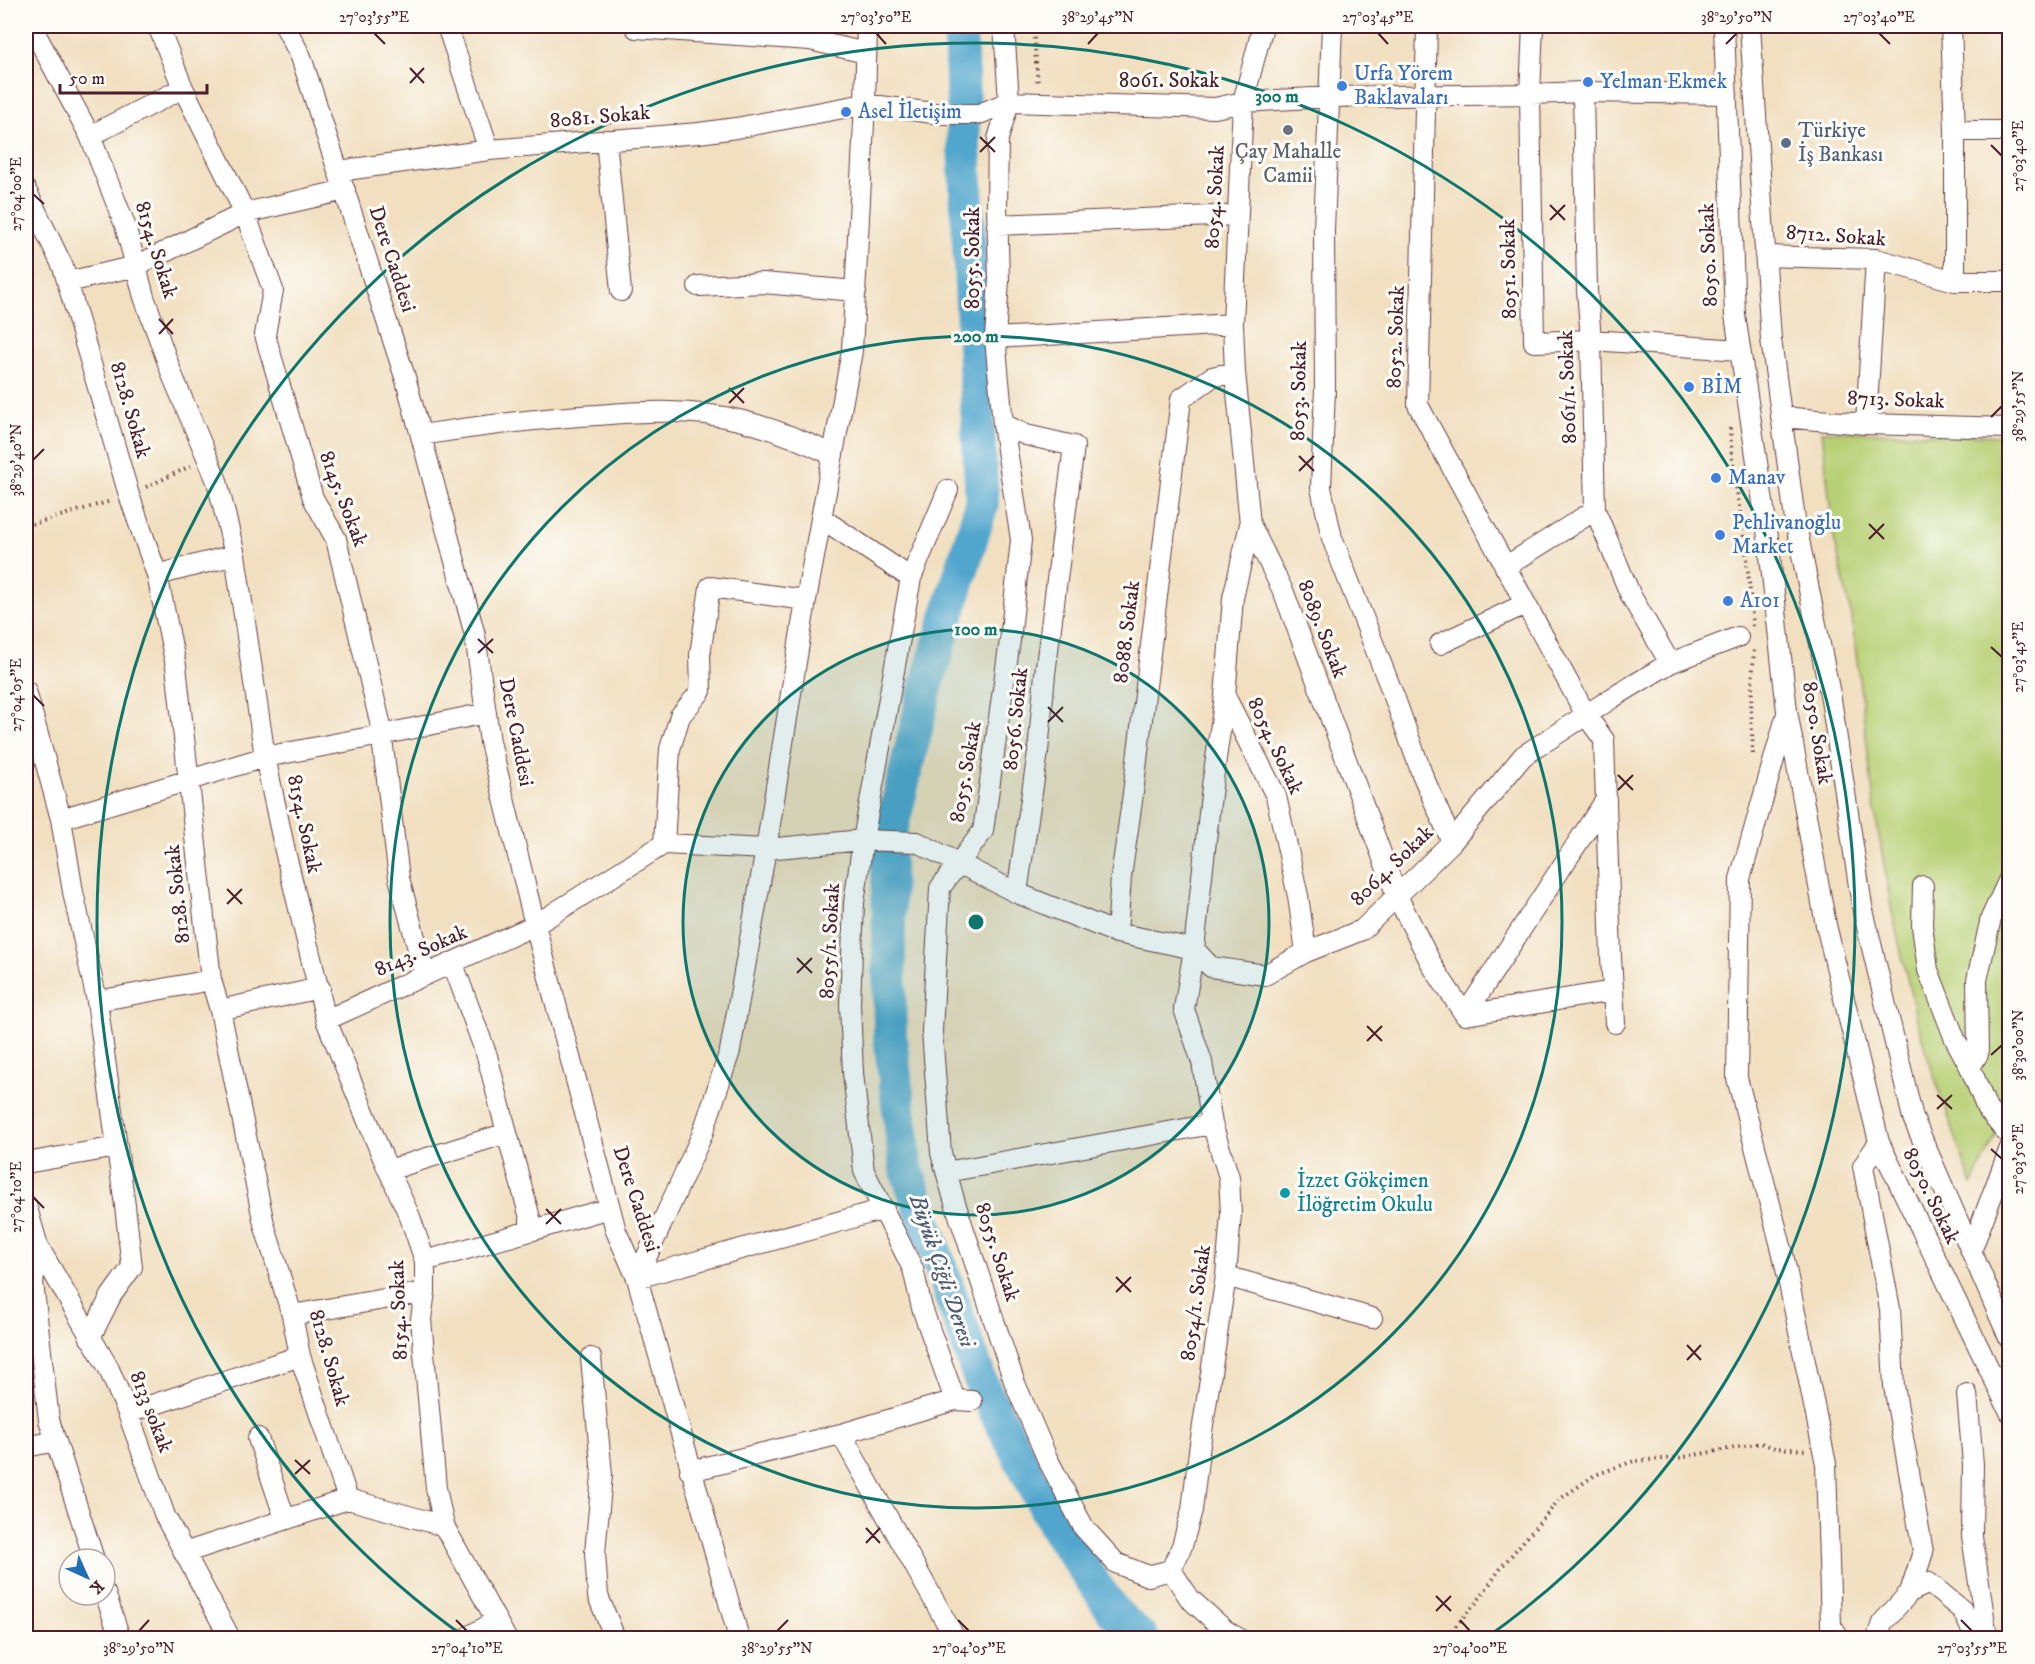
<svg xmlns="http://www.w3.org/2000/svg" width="2035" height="1664" font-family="'IM FELL DW Pica',serif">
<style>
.green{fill:#b8d075;stroke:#817850;stroke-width:1.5}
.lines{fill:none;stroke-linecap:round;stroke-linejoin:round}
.river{stroke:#51a6cd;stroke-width:34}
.minor-casing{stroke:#633c41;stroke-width:22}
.path{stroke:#633c41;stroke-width:4;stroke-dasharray:1.5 4.5;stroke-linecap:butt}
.minor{stroke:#fff;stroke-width:20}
.ticks{fill:none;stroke:#4a1f2b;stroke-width:2}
.ring{fill:none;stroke:#0f766e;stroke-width:3}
.shop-dot{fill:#3f7fe0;stroke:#fdfcf7;stroke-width:2}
.worship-dot{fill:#6b7280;stroke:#fdfcf7;stroke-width:2}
.service-dot{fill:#5c6f8a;stroke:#fdfcf7;stroke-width:2}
.culture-dot{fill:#0f9aa8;stroke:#fdfcf7;stroke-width:2}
.labels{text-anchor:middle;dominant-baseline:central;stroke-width:6;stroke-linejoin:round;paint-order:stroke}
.shop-label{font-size:21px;fill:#366cbe;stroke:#fdfcf7;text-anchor:start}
.street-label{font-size:21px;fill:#4a1f2b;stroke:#fdfcf7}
.service-label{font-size:21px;fill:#4e5e75;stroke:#fdfcf7;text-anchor:start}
.worship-label{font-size:21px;fill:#5b616d;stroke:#fdfcf7}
.culture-label{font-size:21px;fill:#0d838f;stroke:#fdfcf7;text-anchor:start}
.water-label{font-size:22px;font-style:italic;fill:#4d5c74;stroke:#fdfcf7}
.centre{fill:#0f766e;stroke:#fdfcf7;stroke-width:3}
.ring-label{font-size:18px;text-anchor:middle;font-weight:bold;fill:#0f766e;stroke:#fdfcf7;stroke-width:6;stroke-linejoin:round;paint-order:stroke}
.neatline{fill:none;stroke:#4a1f2b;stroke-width:2}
.ticks-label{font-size:15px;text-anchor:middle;fill:#4a1f2b}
</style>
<rect width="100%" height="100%" fill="#fdfcf7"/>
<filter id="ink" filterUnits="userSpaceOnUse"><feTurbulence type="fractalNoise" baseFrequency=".0167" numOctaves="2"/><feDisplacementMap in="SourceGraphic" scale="12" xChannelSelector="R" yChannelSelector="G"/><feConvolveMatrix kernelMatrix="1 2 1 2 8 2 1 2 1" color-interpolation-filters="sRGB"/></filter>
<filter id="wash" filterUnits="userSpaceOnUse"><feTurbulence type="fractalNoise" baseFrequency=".008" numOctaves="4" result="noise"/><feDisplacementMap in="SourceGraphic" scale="24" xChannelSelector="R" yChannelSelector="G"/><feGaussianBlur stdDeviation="1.35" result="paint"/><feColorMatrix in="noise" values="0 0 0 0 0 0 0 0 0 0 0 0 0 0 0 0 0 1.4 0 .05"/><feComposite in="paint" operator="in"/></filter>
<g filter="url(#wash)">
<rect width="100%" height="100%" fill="#f1dfc0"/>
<!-- green -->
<path class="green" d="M1822,431l187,5 1,657 -5,23 -33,69 -43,-124 -13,-44 -24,-105 -17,-100 -23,-193 -19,-86z"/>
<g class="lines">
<!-- river -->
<path class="river" d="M960,26l3,76
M890,835l36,-148 56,-184 -19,-376
M888,855l2,182 16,131 76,217 75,145 57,82 28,26"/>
</g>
</g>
<g filter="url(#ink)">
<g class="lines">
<defs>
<path id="minor" d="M26,26l8,5 56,105 35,89 19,72 29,80 44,104 18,74 30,202 20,94 41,169 57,138 27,59 15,44v31l-4,27 15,169 8,38 62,112
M156,26l4,5 23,57 62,125 28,77 -8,45 48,163 23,41 44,183 19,156 26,97
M285,26l16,31 104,320 70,258 15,107 45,183 75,283 6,23 21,47 102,360
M447,26l42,124
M1004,26l5,76 -11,37 -1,66 2,75 -4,58 8,86 18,116 -11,100 -27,191 -43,57 -8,143 9,122 14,50 59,178 33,77 37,70 32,35 32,13 23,-6
M1263,26l-20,76 -10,222 2,48 15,152 34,69 113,303 36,71 32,48 148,-24
M1332,26l-8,204 1,160 -4,98 11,50 63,161 27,75 30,68
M1427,26l-9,379 168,310 18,25 7,217 4,66
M1533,26l-3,68 4,248 57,-2 149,10
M1724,26l11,289 32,214 20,182 39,214 53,217 131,270
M1750,26l21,313 24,181 36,179 31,207 51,212 97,222
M1951,26l4,105v150
M636,28l174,12 56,13
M1583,92l4,198 4,50 4,170 36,86 39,67
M1955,131h55
M90,136l93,-48
M606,140l15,151
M339,171l150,-21 210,-17 37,-5 129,-24 76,10h38l30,-12 206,6 28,-6 87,-5 200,-3 53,-2 144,2
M26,190l37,77 66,228 28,80 19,91 35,314 9,30 44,214 28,91 8,41 48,143 96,27
M997,225l240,-10
M1765,256l111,3 79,22h55
M68,282l68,-16 109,-53 100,-23
M698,286l65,-3 93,8
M995,338l238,-14
M1781,417l85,7 144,4
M1003,424l23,11 48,11 -29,228 -7,78 -21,141
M1866,424l10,-165
M421,435c59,-9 118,-17 177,-20 47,-4 95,-6 141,5 34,8 63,20 94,35
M821,518l90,60 -48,262 -9,63 -4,101 3,69 11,98 49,98 9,39 33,92
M1250,524l-17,74 -8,98 51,100 22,100 8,56
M1505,567l90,-57
M157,575l78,-20
M911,578l37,-88
M1440,644l85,-40
M26,691l35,128 12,73 24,109 28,205 7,61 -21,29 -21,42
M1225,696l-13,90 -18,163 -10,60 18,53 10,62 17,53 2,37 -5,62 -27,175 -7,59 -10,36 -11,24 19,29 36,32 12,7
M1786,717l-46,162 -3,199 46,176 43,210 5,162 8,12
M61,819l204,-62 116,-22 105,-22
M664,844l6,-95 10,-33 21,-25 -1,-36 10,-68 96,13
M2010,877l-19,41 -14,62 1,74 -8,13 17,42 19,23 4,1
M1923,886l-1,40 6,44 27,69 15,28
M1117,933l4,-56 11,-76 49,-402 31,-22 23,-5
M453,964l34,92 20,77
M97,1001l114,-21
M220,1010l100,-22
M1465,1015l140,-214
M326,1020l209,-95 129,-81 102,5 97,-9 54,2 100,51 100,40 77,16 17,18 54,8 41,-23 56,-22 90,-88 71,-86 89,-58 58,-35 68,-26
M26,1163l91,-16
M389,1170l118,-37 23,85v13
M946,1172l266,-48
M26,1205l12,41 70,121 20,46 37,103 65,122
M38,1246l-5,37 16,137 45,139
M1971,1251l39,-103
M425,1261l185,-53
M1226,1276l146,42
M637,1278l65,-143 28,-84 36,-202 40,-249 46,-249 13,-247 2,-78
M637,1278l247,-69
M292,1315l133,-23
M591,1358l11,117 -7,78 3,43 17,42
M1967,1394l6,70 -1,72 14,94 -8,8
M128,1413l172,-57
M841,1434l114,204
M258,1438l27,81
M26,1447l30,-6
M690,1471l151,-37 114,-34 17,1
M184,1553l164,-54
M1910,1592l19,-9 33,27 14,28
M105,1593l15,45
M466,1638l30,-17
M1877,1638l5,-15 28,-31 13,-40 -29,-166 -4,-77 -27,-143 16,-24"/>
</defs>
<!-- minor casing -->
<use href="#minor" class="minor-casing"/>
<!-- path -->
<path class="path" d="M1033,26l5,58
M1730,428l2,30 15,102 6,66
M146,487l45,-21
M26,526l85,-25
M1753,754l-2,-45 3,-61
M1442,1638l12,-10 23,-26 26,-37 57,-66 35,-24 39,-14 44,-3 83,-15 14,5 30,2"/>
<!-- minor -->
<use href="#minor" class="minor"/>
</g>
</g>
<!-- ticks -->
<path class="ticks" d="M374,33l11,11M876,33l10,11M1378,33l10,11M1879,33l11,11M1088,44l10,-11M1726,44l11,-11M410,68l14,15M410,83l14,-15M980,137l15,15M1991,145l11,11M980,152l15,-15M33,194l11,10M1550,205l15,15M1550,220l15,-15M159,319l14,15M159,334l14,-15M729,388l15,15M729,403l15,-15M1991,417l11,-11M1299,456l15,15M33,460l11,-11M1299,471l15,-15M1869,524l15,15M1869,539l15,-15M478,639l15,14M1991,647l11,10M478,653l15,-14M33,695l11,11M1048,707l15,15M1048,722l15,-15M1618,775l15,15M1618,790l15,-15M227,889l15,15M227,904l15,-15M797,958l15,15M797,973l15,-15M1367,1026l15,15M1367,1041l15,-15M1991,1055l11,-10M1937,1095l15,14M1937,1109l15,-14M1991,1149l11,10M33,1197l11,11M546,1209l15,15M546,1224l15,-15M1116,1277l15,15M1116,1292l15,-15M1687,1345l14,15M1687,1360l14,-15M295,1460l15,14M295,1474l15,-14M866,1528l14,15M866,1543l14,-15M1436,1596l15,15M1436,1611l15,-15M456,1620l11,11M958,1620l11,11M1460,1620l10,11M1961,1620l11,11M139,1631l10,-11M777,1631l11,-11"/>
<!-- distance rings -->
<circle cx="976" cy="922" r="293" fill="#0f766e" fill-opacity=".12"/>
<g class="ring">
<circle cx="976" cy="922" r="293"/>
<circle cx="976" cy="922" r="586"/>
<path d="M466 1638A879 879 0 1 1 1486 1638"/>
</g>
<!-- markers -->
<g class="shop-dot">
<circle cx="1588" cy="82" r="6"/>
<circle cx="1342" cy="86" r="6"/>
<circle cx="846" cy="112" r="6"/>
<circle cx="1689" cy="387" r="6"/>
<circle cx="1716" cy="478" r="6"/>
<circle cx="1720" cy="535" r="6"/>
<circle cx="1728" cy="601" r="6"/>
</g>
<circle class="worship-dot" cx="1288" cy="130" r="6"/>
<circle class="service-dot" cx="1786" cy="143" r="6"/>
<circle class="culture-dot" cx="1285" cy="1193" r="6"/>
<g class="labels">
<!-- shop labels -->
<g class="shop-label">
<text x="1354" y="74">Urfa Yörem<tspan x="1354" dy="24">Baklavaları</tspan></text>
<text x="1600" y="82">Yelman Ekmek</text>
<text x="858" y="112">Asel İletişim</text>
<text x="1701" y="387">BİM</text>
<text x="1728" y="478">Manav</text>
<text x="1732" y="523">Pehlivanoğlu<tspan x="1732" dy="24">Market</tspan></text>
<text x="1740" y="601">A101</text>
</g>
<!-- street labels -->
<g class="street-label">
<text x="1169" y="81">8061. Sokak</text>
<text transform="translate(600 117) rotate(-5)">8081. Sokak</text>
<text transform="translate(1215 197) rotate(-87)">8054. Sokak</text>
<text transform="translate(1836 236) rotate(4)">8712. Sokak</text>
<text transform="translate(156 250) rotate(73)">8154. Sokak</text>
<text transform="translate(1709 255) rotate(-92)">8050. Sokak</text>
<text transform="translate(973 258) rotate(-90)">8055. Sokak</text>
<text transform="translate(392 259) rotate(72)">Dere Caddesi</text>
<text transform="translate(1509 269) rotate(-91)">8051. Sokak</text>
<text transform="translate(1396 337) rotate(-88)">8052. Sokak</text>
<text transform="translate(1568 387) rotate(-92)">8061/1. Sokak</text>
<text transform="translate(1299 391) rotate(-89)">8053. Sokak</text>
<text transform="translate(1896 400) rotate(2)">8713. Sokak</text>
<text transform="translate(130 410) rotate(74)">8128. Sokak</text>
<text transform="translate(343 499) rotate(69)">8145. Sokak</text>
<text transform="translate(1322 629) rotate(69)">8089. Sokak</text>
<text transform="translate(1127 632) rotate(-83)">8088. Sokak</text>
<text transform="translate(1016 719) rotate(-84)">8056. Sokak</text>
<text transform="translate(516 732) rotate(79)">Dere Caddesi</text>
<text transform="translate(1817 733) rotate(81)">8050. Sokak</text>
<text transform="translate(1275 746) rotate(65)">8054. Sokak</text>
<text transform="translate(966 772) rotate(-80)">8055. Sokak</text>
<text transform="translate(304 824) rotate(78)">8154. Sokak</text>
<text transform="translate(1392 866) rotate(-44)">8064. Sokak</text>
<text transform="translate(178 894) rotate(-96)">8128. Sokak</text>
<text transform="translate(830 941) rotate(-87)">8055/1. Sokak</text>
<text transform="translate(421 951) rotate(-24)">8143. Sokak</text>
<text transform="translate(1931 1196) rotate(64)">8050. Sokak</text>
<text transform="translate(636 1199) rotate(72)">Dere Caddesi</text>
<text transform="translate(997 1252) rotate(72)">8055. Sokak</text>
<text transform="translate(1196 1303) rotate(-82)">8054/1. Sokak</text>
<text transform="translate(399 1310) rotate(-92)">8154. Sokak</text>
<text transform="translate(329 1358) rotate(74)">8128. Sokak</text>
<text transform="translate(151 1412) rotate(69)">8133 sokak</text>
</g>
<!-- service labels -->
<g class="service-label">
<text x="1798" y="131">Türkiye<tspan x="1798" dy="24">İş Bankası</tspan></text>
</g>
<!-- worship labels -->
<g class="worship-label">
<text x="1288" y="152">Çay Mahalle<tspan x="1288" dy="24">Camii</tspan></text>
</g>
<!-- culture labels -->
<g class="culture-label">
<text x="1297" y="1181">İzzet Gökçimen<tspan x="1297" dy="24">İlöğretim Okulu</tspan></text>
</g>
<!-- water labels -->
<g class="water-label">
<text transform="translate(942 1271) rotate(71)">Büyük Çiğli Deresi</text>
</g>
</g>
<circle cx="976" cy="922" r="9" class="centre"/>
<g class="ring-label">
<text x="1277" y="102">300 m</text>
<text x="976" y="342">200 m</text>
<text x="976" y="635">100 m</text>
</g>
<!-- margin -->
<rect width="2035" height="1664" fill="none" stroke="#fdfcf7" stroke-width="66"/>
<!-- north arrow -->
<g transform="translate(87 1577) rotate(135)"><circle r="28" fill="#fdfcf7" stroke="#b5a4a5" stroke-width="1.5"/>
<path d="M0-4.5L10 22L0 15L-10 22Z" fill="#1f6fb2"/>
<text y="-9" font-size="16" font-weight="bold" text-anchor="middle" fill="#4a1f2b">K</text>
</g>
<!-- scale -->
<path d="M60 84v9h147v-9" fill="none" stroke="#4a1f2b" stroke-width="3"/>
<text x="69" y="84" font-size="18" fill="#4a1f2b" stroke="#fdfcf7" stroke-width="4.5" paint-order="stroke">50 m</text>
<rect x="33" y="33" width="1969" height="1598" class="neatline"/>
<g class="ticks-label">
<text x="374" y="22">27°03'55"E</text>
<text x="876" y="22">27°03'50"E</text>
<text x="1098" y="22">38°29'45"N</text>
<text x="1378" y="22">27°03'45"E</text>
<text x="1737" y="22">38°29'50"N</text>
<text x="1879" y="22">27°03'40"E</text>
<text transform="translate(2018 156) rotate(-90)" y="5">27°03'40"E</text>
<text transform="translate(16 194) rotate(-90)" y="5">27°04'00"E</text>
<text transform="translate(2018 406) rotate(-90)" y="5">38°29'55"N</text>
<text transform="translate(16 460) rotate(-90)" y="5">38°29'40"N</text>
<text transform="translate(2018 657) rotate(-90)" y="5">27°03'45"E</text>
<text transform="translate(16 695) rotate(-90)" y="5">27°04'05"E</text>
<text transform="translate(2018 1045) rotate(-90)" y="5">38°30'00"N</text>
<text transform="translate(2018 1159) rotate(-90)" y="5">27°03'50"E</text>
<text transform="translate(16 1197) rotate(-90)" y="5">27°04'10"E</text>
<text x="139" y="1653">38°29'50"N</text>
<text x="467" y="1653">27°04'10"E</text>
<text x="777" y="1653">38°29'55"N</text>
<text x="969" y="1653">27°04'05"E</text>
<text x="1470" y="1653">27°04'00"E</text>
<text x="1972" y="1653">27°03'55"E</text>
</g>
</svg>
